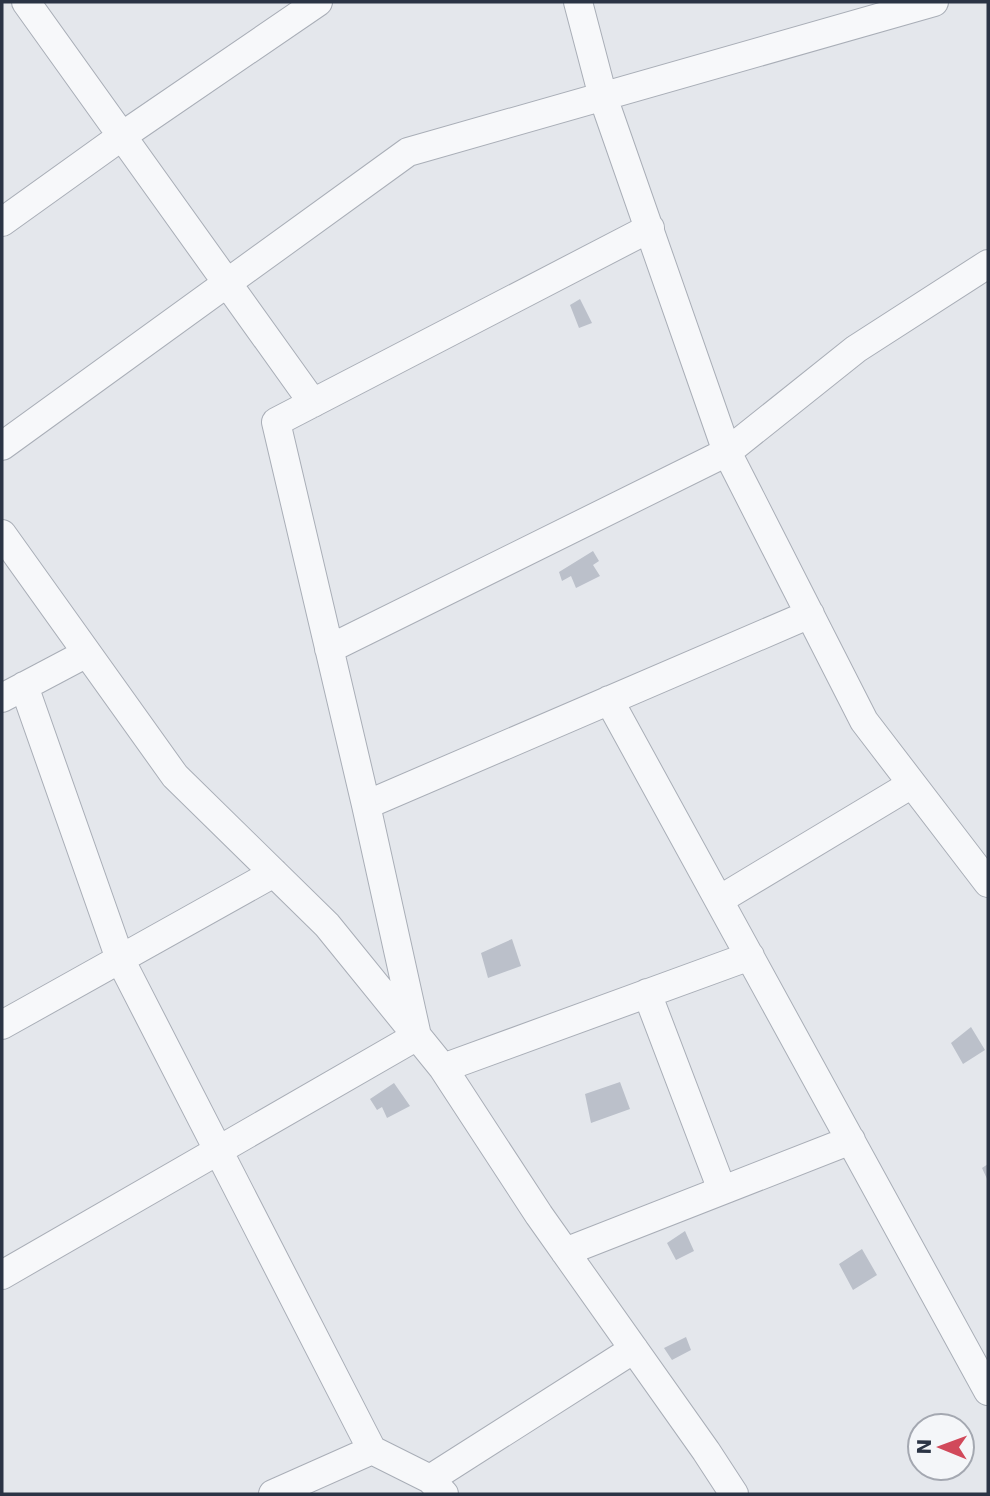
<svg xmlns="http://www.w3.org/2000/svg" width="990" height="1496" font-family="'DejaVu Sans',sans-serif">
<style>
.building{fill:#bbc0ca}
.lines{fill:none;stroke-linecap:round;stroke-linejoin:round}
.minor-casing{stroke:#a9aeb7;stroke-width:30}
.minor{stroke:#f7f8fa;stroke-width:28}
</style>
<rect width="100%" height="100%" fill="#e4e7ec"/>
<!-- building -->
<path class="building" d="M580,299l12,24 -13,5 -9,-23z
M593,551l6,10 -6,4 7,11 -24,12 -5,-12 -9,5 -3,-9z
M512,939l9,27 -33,12 -7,-25z
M971,1027l14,23 -22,14 -12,-21z
M620,1082l10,27 -39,14 -6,-29z
M394,1083l16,23 -23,12 -5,-11 -5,3 -7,-11z
M988,1164v17l-6,-13z
M685,1231l9,20 -18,9 -9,-17z
M862,1249l15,26 -24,15 -14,-26z
M686,1337l5,13 -19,10 -8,-12z"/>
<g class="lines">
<defs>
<path id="minor" d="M26,2l287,401
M578,2l25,95 124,355 137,269 124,162
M2,222l120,-86 196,-134
M2,446l406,-294 526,-150
M2,534l173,242 152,149 116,143 96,147 167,236 28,43
M329,649l398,-197 129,-103 132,-85
M24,686l96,273 252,491 58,29 14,15
M2,698l85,-45
M609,700l379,691
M366,805l444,-191
M719,900l193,-116
M647,993l75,197
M2,1025l272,-152
M443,1068l307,-112
M565,1252l286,-112
M2,1275l415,-239 -51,-231 -90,-383 374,-194
M430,1479l204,-130
M273,1494l99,-44"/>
</defs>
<!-- minor casing -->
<use href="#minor" class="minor-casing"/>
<!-- minor -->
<use href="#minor" class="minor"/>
</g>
<!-- border -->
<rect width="990" height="1496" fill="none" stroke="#2b3445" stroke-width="7"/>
<!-- north arrow -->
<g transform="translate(941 1447) rotate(271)"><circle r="33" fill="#f4f6f9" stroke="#a4a8b1" stroke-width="2"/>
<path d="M0-5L12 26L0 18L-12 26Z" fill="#d1495b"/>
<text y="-10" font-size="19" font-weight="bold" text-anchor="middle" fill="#2b3445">N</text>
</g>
</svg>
